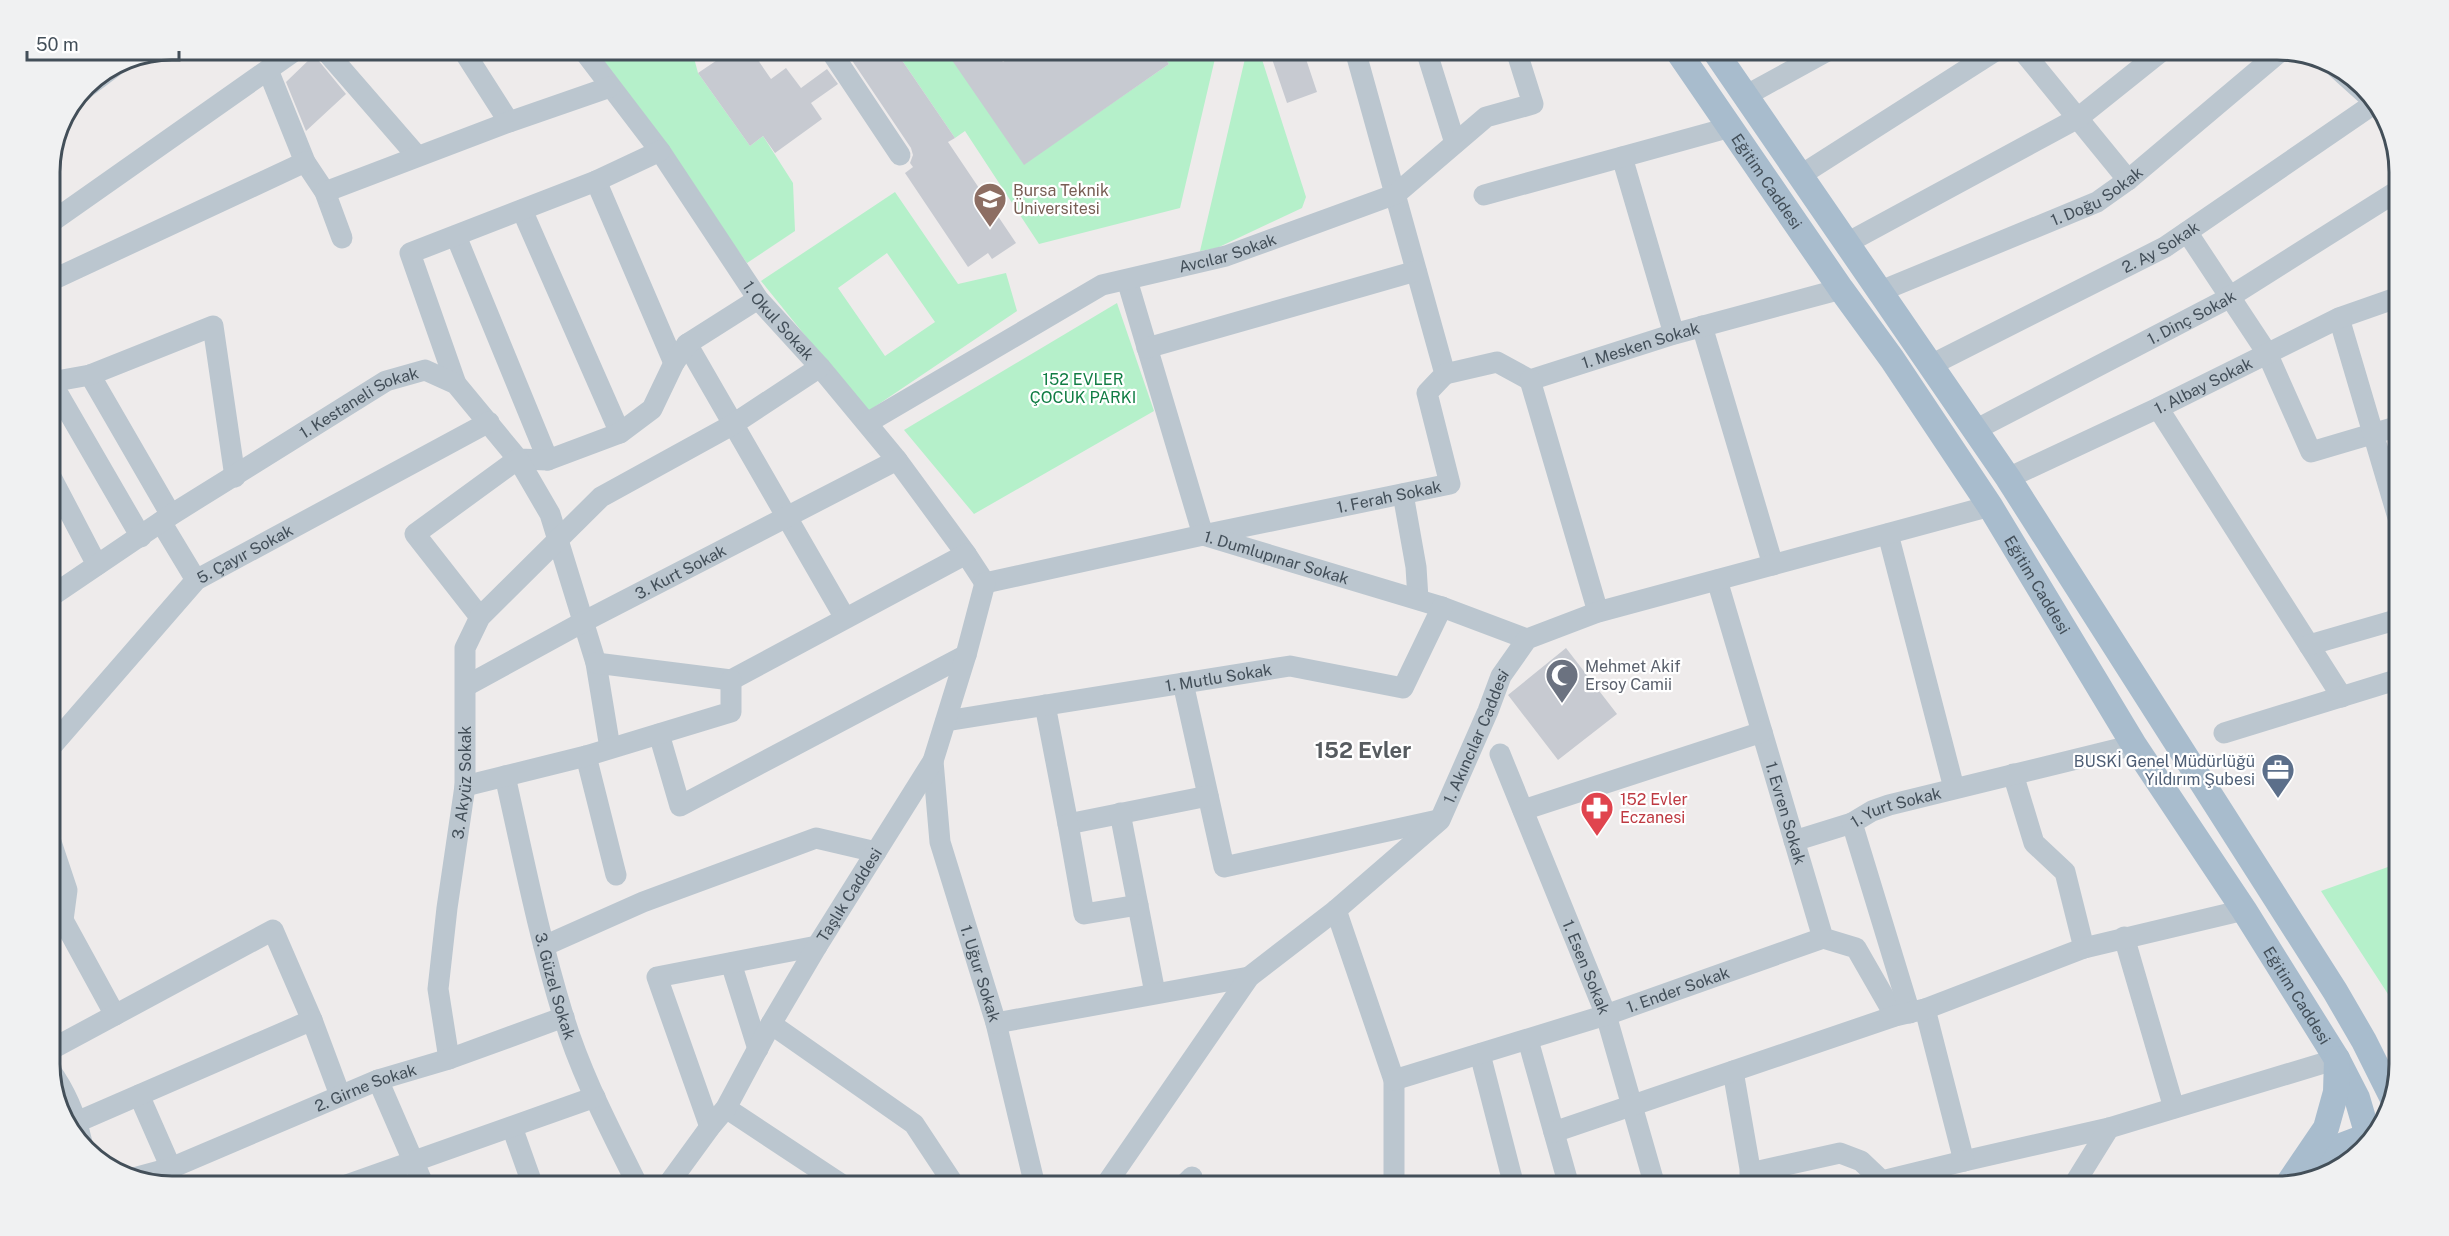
<svg xmlns="http://www.w3.org/2000/svg" width="2449" height="1236" font-family="'Public Sans',sans-serif">
<style>
.green{fill:#b5f0ca;fill-rule:evenodd}
.building{fill:#c7cad1}
.lines{fill:none;stroke-linecap:round;stroke-linejoin:round}
.minor{stroke:#bbc6cf;stroke-width:21}
.major{stroke:#a8bccd;stroke-width:26}
.labels{text-anchor:middle;dominant-baseline:central;stroke-width:4.5;stroke-linejoin:round;paint-order:stroke}
.street-label{font-size:16px;fill:#434f59;stroke:#fff}
.education-label{font-size:16px;fill:#785e54;stroke:#fff;text-anchor:start}
.park-label{font-size:16px;fill:#117d44;stroke:#fff}
.worship-label{font-size:16px;fill:#5b616d;stroke:#fff;text-anchor:start}
.service-label{font-size:16px;fill:#4e5e75;stroke:#fff;text-anchor:end}
.health-label{font-size:16px;fill:#be3a42;stroke:#fff;text-anchor:start}
.district-label{font-size:22px;font-weight:bold;fill:#575c60;stroke:#fff}
.rim{fill:none;stroke:#434f59;stroke-width:3}
</style>
<rect width="100%" height="100%" fill="#eeebeb"/>
<!-- green -->
<path class="green" d="M594,50h113l-13,8 4,15 52,73 13,-10 30,47 2,48 -48,32z
M895,50h52l77,114 145,-100 -10,-14h58l-37,158 -141,36 -74,-113 -10,7z
M1247,50h12l47,147 -4,11 -85,40 -17,3z
M895,192l63,92 48,-11 11,38 -150,101 -106,-131zM887,253l48,69 -50,34 -47,-68z
M1117,303l37,108 -180,103 -70,-84z
M2399,863v148l-78,-120z"/>
<!-- building -->
<path class="building" d="M732,50h19l20,29 15,-11 15,20 26,-19 11,15 -27,19 11,16 -47,34 -12,-17 -13,10 -52,-73z
M845,50h50l60,88 -7,4 68,101 -24,16 -4,-6 -20,14 -63,-94 8,-6 -3,-4 3,-8 -2,-7z
M945,50h49l9,12 18,-12h138l10,14 -145,101z
M1269,50h34l14,42 -30,11z
M314,55l32,39 -40,37 -20,-49z
M1566,648l51,66 -59,46 -50,-65z"/>
<g class="lines">
<!-- minor -->
<g class="minor">
<path d="M325,50l92,106"/>
<path d="M463,50l46,72"/>
<path id="s1" d="M583,50l77,101 98,148 62,68 77,93 69,94 19,29"/>
<path d="M830,50l70,105"/>
<path d="M1426,50l29,93"/>
<path d="M2022,50l106,130"/>
<path d="M2330,62l51,46"/>
<path d="M268,70l37,92 20,30 17,46"/>
<path d="M80,92l40,-30"/>
<path d="M1747,95l82,-45"/>
<path d="M1622,157l52,177"/>
<path d="M1801,175l196,-125"/>
<path d="M596,181l78,182"/>
<path d="M325,192l184,-70 101,-35"/>
<path d="M1484,195l247,-68"/>
<path d="M522,210l98,223"/>
<path d="M50,223l246,-173"/>
<path d="M2187,232l80,121 44,99 88,-26"/>
<path d="M456,236l92,224"/>
<path d="M1847,243l231,-125 85,-68"/>
<path id="s2" d="M1127,280l76,255 247,-51 -23,-91 18,-19 -90,-324"/>
<path d="M50,281l255,-119"/>
<path id="s3" d="M1881,291l216,-89 31,-22 154,-130"/>
<path d="M2339,318l60,203"/>
<path d="M1702,326l71,239"/>
<path d="M687,344l158,274"/>
<path d="M1147,348l269,-77"/>
<path id="s4" d="M1931,365l234,-118 210,-144"/>
<path id="s5" d="M1445,374l52,-12 33,18 144,-46 167,-45"/>
<path d="M90,375l81,140"/>
<path d="M50,380l91,157"/>
<path d="M1530,380l68,232"/>
<path d="M51,382l39,-7 123,-49 22,151"/>
<path d="M456,384l-46,-131 186,-72 64,-30"/>
<path d="M2158,408l184,289"/>
<path id="s6" d="M867,423l235,-138 124,-29 170,-62 90,-77 47,-13 -17,-54"/>
<path id="s7" d="M1975,430l248,-129 176,-111"/>
<path d="M50,475l47,90"/>
<path id="s8" d="M2008,478l150,-70 181,-90 60,-21"/>
<path d="M1403,494l13,73 2,32"/>
<path d="M161,522l35,58"/>
<path d="M1888,534l66,254"/>
<path id="s9" d="M1717,580l106,358 33,10 39,68"/>
<path id="s10" d="M985,583l218,-48 239,72 85,32"/>
<path id="s11" d="M50,597l121,-82 215,-134 39,-11 31,14 62,75 30,1 72,-27 32,-24 22,-46 13,-19 71,-45"/>
<path d="M480,617l-65,-83 103,-75 32,55 8,26 38,123 14,85"/>
<path d="M2309,645l90,-26"/>
<path d="M596,663l135,17 235,-126"/>
<path d="M1183,683l41,184 214,-47"/>
<path id="s12" d="M466,686l117,-64 314,-162"/>
<path d="M1045,705l23,119 140,-28"/>
<path id="s13" d="M946,721l344,-55 113,22 39,-81"/>
<path d="M2224,733l175,-54"/>
<path d="M659,734l21,72 286,-151"/>
<path id="s14" d="M50,748l146,-168 293,-158"/>
<path id="s15" d="M1500,754l106,261 49,171"/>
<path d="M586,756l30,119"/>
<path id="s16" d="M933,761l7,81 56,181 39,163"/>
<path d="M2013,774l21,69 31,29 19,76"/>
<path id="s17" d="M505,776c18,80 34,161 58,239 18,60 48,116 75,171"/>
<path d="M465,786l121,-30 145,-44v-32"/>
<path d="M1523,810l239,-78"/>
<path d="M1120,813l35,180"/>
<path d="M1068,824l16,90 54,-9"/>
<path d="M50,839l17,51 -4,30 -13,14"/>
<path d="M1794,841l58,-18"/>
<path d="M1336,910l58,170v106"/>
<path d="M63,920l52,95"/>
<path d="M2124,937l50,171"/>
<path d="M544,946l99,-44 173,-64 60,14"/>
<path d="M731,963l27,86"/>
<path d="M1925,1009l39,152 145,-33 228,-69"/>
<path id="s18" d="M1910,1013l-58,-190 20,-12 17,-6 245,-60"/>
<path d="M996,1023l253,-46"/>
<path d="M771,1024l143,100 41,62"/>
<path d="M1528,1040l41,146"/>
<path d="M50,1050l223,-120 39,90 28,75"/>
<path d="M1480,1054l34,132"/>
<path id="s19" d="M449,1059l-11,-70 9,-81 18,-122v-138l15,-31 121,-120 131,-72 88,-58"/>
<path d="M50,1070c16,22 26,46 32,73"/>
<path d="M1733,1071l20,115"/>
<path d="M378,1080l46,106"/>
<path id="s20" d="M1394,1080l212,-65 217,-77"/>
<path d="M139,1095l32,73"/>
<path d="M726,1108l118,78"/>
<path d="M77,1122l235,-102"/>
<path d="M512,1127l21,59"/>
<path d="M710,1127l-53,-150 160,-31"/>
<path d="M1554,1132l341,-116 30,-7 159,-61 160,-38"/>
<path d="M1750,1173l90,-20 21,8 21,20 82,-20"/>
<path id="s21" d="M134,1178l37,-10 207,-88 71,-21 115,-42"/>
<path d="M344,1186l251,-89"/>
<path id="s22" d="M667,1186l43,-59 16,-19 45,-84 46,-78 116,-185 33,-106 19,-72"/>
<path id="s23" d="M1105,1186l144,-209 87,-67 104,-90 48,-109 13,-35 26,-37 71,-27 392,-106"/>
<path d="M1183,1186l9,-9"/>
<path d="M2073,1186l36,-58"/>
</g>
<!-- major -->
<g class="major">
<path id="s24" d="M1677,50l164,239 51,70 98,147 144,239 110,165 93,149 20,39 12,41"/>
<path d="M1714,50l294,428 327,513 29,50 28,56"/>
<path d="M2305,1175l31,-27 37,-14"/>
<path d="M2288,1184l38,-56 10,-36 1,-33"/>
</g>
</g>
<!-- icons -->
<defs>
<symbol id="university-pin" viewBox="-11 -11 22 30"><path d="M0 17L-7.5 6A9.5 9.5 0 1 1 7.5 6Z" fill="#8d6e63" stroke="#fff"/><path d="M0-5L7-2L0 1L-7-2ZM-4 1L0 2.5L4 1V4Q0 6-4 4Z" fill="#fff"/></symbol>
<symbol id="mosque-pin" viewBox="-11 -11 22 30"><path d="M0 17L-7.5 6A9.5 9.5 0 1 1 7.5 6Z" fill="#6b7280" stroke="#fff"/><path d="M3.5-4.9A6 6 0 1 0 3.5 4.9A5 5 0 1 1 3.5-4.9Z" fill="#fff"/></symbol>
<symbol id="office-pin" viewBox="-11 -11 22 30"><path d="M0 17L-7.5 6A9.5 9.5 0 1 1 7.5 6Z" fill="#5c6f8a" stroke="#fff"/><path d="M-6-3h4V-5.5h4V-3h4V5H-6ZM-1-4.5V-3h2v-1.5ZM-6 0V1H6V0Z" fill="#fff"/></symbol>
<symbol id="pharmacy-pin" viewBox="-11 -11 22 30"><path d="M0 17L-7.5 6A9.5 9.5 0 1 1 7.5 6Z" fill="#e0444e" stroke="#fff"/><path d="M-2-6h4v4h4v4h-4v4h-4v-4h-4v-4h4Z" fill="#fff"/></symbol>
</defs>
<g fill-rule="evenodd">
<use href="#university-pin" x="971" y="180" width="38" height="52"/>
<use href="#mosque-pin" x="1543" y="656" width="38" height="52"/>
<use href="#office-pin" x="2259" y="751" width="38" height="52"/>
<use href="#pharmacy-pin" x="1578" y="789" width="38" height="52"/>
</g>
<g class="labels">
<!-- street labels -->
<g class="street-label">
<text stroke="none"><textPath href="#s24" startOffset="159">Eğitim Caddesi</textPath></text>
<text stroke="none"><textPath href="#s3" startOffset="236">1. Doğu Sokak</textPath></text>
<text stroke="none"><textPath href="#s4" startOffset="258">2. Ay Sokak</textPath></text>
<text stroke="none"><textPath href="#s6" startOffset="402">Avcılar Sokak</textPath></text>
<text stroke="none"><textPath href="#s7" startOffset="244">1. Dinç Sokak</textPath></text>
<text stroke="none"><textPath href="#s1" startOffset="334">1. Okul Sokak</textPath></text>
<text stroke="none"><textPath href="#s5" startOffset="207">1. Mesken Sokak</textPath></text>
<text stroke="none"><textPath href="#s8" startOffset="216">1. Albay Sokak</textPath></text>
<text stroke="none"><textPath href="#s11" startOffset="366">1. Kestaneli Sokak</textPath></text>
<text stroke="none"><textPath href="#s2" startOffset="456">1. Ferah Sokak</textPath></text>
<text stroke="none"><textPath href="#s14" startOffset="278">5. Çayır Sokak</textPath></text>
<text stroke="none"><textPath href="#s10" startOffset="300">1. Dumlupınar Sokak</textPath></text>
<text stroke="none"><textPath href="#s12" startOffset="243">3. Kurt Sokak</textPath></text>
<text stroke="none"><textPath href="#s24" startOffset="645">Eğitim Caddesi</textPath></text>
<text stroke="none"><textPath href="#s13" startOffset="276">1. Mutlu Sokak</textPath></text>
<text stroke="none"><textPath href="#s23" startOffset="592">1. Akıncılar Caddesi</textPath></text>
<text stroke="none"><textPath href="#s19" startOffset="279">3. Akyüz Sokak</textPath></text>
<text stroke="none"><textPath href="#s18" startOffset="246">1. Yurt Sokak</textPath></text>
<text stroke="none"><textPath href="#s9" startOffset="243">1. Evren Sokak</textPath></text>
<text stroke="none"><textPath href="#s22" startOffset="344">Taşlık Caddesi</textPath></text>
<text stroke="none"><textPath href="#s15" startOffset="230">1. Esen Sokak</textPath></text>
<text stroke="none"><textPath href="#s16" startOffset="219">1. Uğur Sokak</textPath></text>
<text stroke="none"><textPath href="#s17" startOffset="216">3. Güzel Sokak</textPath></text>
<text stroke="none"><textPath href="#s20" startOffset="298">1. Ender Sokak</textPath></text>
<text stroke="none"><textPath href="#s24" startOffset="1131">Eğitim Caddesi</textPath></text>
<text stroke="none"><textPath href="#s21" startOffset="249">2. Girne Sokak</textPath></text>
</g>
<!-- education labels -->
<g class="education-label">
<text x="1013" y="190">Bursa Teknik<tspan x="1013" dy="18">Üniversitesi</tspan></text>
</g>
<!-- park labels -->
<g class="park-label">
<text x="1083" y="379">152 EVLER<tspan x="1083" dy="18">ÇOCUK PARKI</tspan></text>
</g>
<!-- worship labels -->
<g class="worship-label">
<text x="1585" y="666">Mehmet Akif<tspan x="1585" dy="18">Ersoy Camii</tspan></text>
</g>
<!-- service labels -->
<g class="service-label">
<text x="2255" y="761">BUSKİ Genel Müdürlüğü<tspan x="2255" dy="18">Yıldırım Şubesi</tspan></text>
</g>
<!-- health labels -->
<g class="health-label">
<text x="1620" y="799">152 Evler<tspan x="1620" dy="18">Eczanesi</tspan></text>
</g>
<!-- district labels -->
<g class="district-label">
<text x="1363" y="750">152 Evler</text>
</g>
</g>
<!-- crop -->
<path d="M0 0H2449V1236H0ZM172 60H2277A112 112 0 0 1 2389 172V1064A112 112 0 0 1 2277 1176H172A112 112 0 0 1 60 1064V172A112 112 0 0 1 172 60Z" fill="#f0f1f2" fill-rule="evenodd"/>
<path class="rim" d="M172 60H2277A112 112 0 0 1 2389 172V1064A112 112 0 0 1 2277 1176H172A112 112 0 0 1 60 1064V172A112 112 0 0 1 172 60Z"/>
<!-- scale -->
<path d="M27 51v9h152v-9" fill="none" stroke="#434f59" stroke-width="3"/>
<text x="36" y="51" font-size="18" fill="#434f59" stroke="#ffffff" stroke-width="4.5" paint-order="stroke">50 m</text>
</svg>
